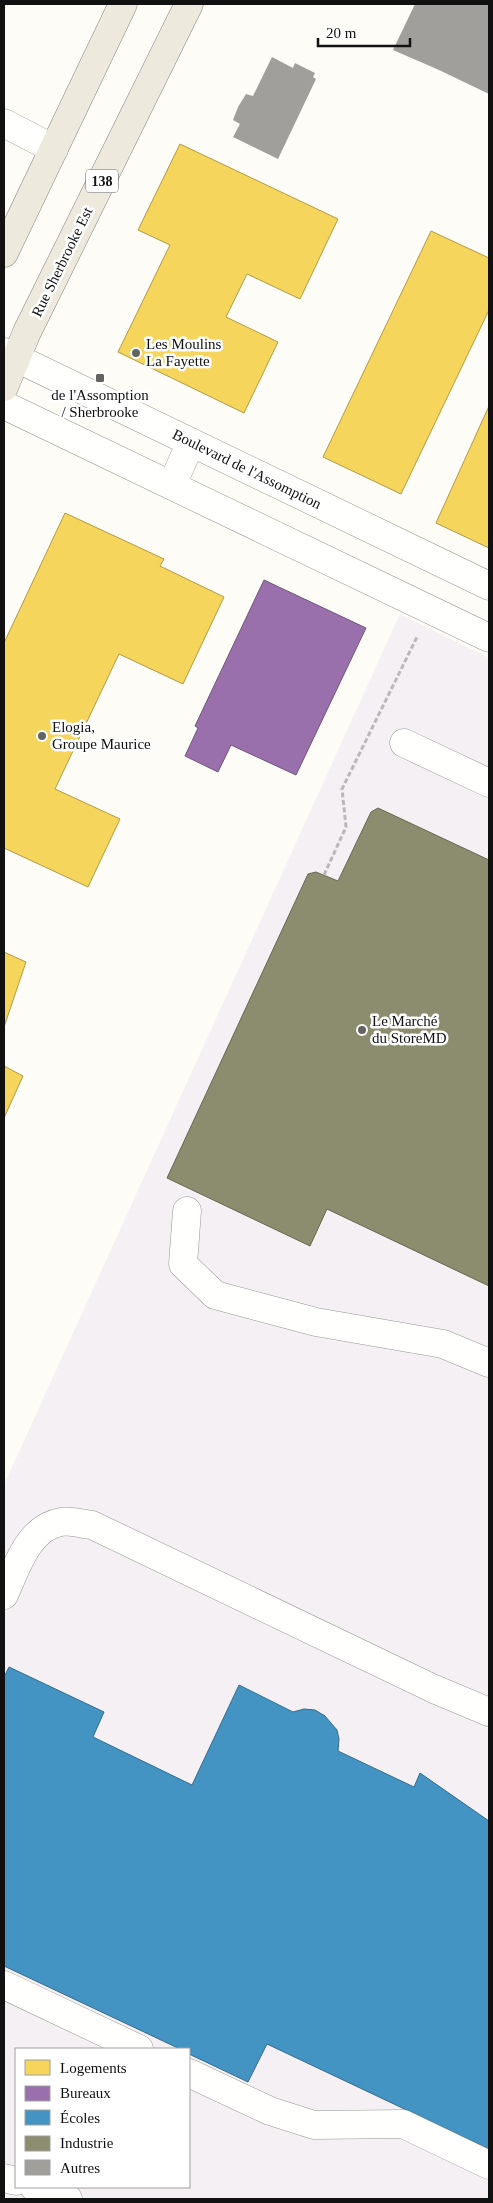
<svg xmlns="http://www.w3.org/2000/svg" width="493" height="2203" font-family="'Times New Roman',serif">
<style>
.industrial{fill:#f5f0f3;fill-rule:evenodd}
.homes{fill:#f6d55c;stroke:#b19a46}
.offices{fill:#9970ab;stroke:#70547d}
.schools{fill:#4393c3;stroke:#346c8e}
.industry{fill:#8c8c6e;stroke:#676752}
.building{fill:#a19f9c}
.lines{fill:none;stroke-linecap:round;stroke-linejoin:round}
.minor-casing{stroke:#979795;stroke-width:29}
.major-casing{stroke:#858482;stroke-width:29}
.path{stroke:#b9b9b8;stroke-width:3;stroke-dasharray:5 2.5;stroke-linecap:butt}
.minor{stroke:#fffffe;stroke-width:28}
.major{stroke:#ede9dc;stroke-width:28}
.poi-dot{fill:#646362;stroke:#fff;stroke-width:2}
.labels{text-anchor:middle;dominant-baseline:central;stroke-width:5;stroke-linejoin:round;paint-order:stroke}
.shield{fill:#fff;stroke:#585858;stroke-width:1}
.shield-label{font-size:14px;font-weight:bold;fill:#111}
.street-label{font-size:15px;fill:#111;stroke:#fff}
.poi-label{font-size:15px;fill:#111;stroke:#fff;text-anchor:start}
</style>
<rect width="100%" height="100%" fill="#fdfcf7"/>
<!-- industrial -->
<path class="industrial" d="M400,614l89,44v1541h-485v-714zM16,2049h173v138h-173z"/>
<!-- homes -->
<path class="homes" d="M477,4h12v85l-43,-21z
M180,144l158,75 -38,80 -53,-25 -21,43 52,25 -34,71 -126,-61 52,-107 -32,-15z
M431,231l58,27v52l-88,184 -78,-37z
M489,406v142l-53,-25z
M65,513l99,46 -4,7 64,31 -41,87 -64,-30 -64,135 65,30 -32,68 -84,-39v-205z
M4,952l22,10 -22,65z
M4,1066l19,10 -19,42z"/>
<!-- offices -->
<path class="offices" d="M264,580l102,48 -70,147 -65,-30 -13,27 -33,-16 13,-28 -3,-2z"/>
<!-- schools -->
<path class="schools" d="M9,1667l95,45 -11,25 99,48 47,-100 54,27 11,-3 11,1 10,6 12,14 2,9 -1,12 76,36 6,-14 69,48v328l-222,-105 -19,38 -59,-28v-5h-9l-176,-83v-289z"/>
<!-- industry -->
<path class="industry" d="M378,808l111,52v426l-162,-77 -17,37 -143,-68 141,-304 8,-2 22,9 33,-69z"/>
<!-- building -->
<path class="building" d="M415,4h74v90l-50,-24 -46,-20z
M272,57l21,11 2,-5 20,10 -2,4 3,2 -38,80 -45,-22 7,-13 -7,-4 5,-13 8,-13 7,2z"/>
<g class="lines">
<defs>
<path id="minor" d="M4,123l50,26
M4,352l485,234
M4,405l485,233
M172,485l19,-43
M404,743l85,40
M187,1211l-4,53 32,31 101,27 127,22 46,19
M4,1595c12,-26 24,-68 57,-73 9,-2 21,2 31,3l342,164 55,23
M4,1985l135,64
M189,2073l81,38 44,14 89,-1 86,41
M4,2178l12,3
M34,2187l34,12"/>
<path id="major" d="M4,253l119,-249
M4,387l23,-55 162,-328"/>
</defs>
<!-- minor casing -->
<use href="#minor" class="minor-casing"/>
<!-- major casing -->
<use href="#major" class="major-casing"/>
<!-- path -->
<path class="path" d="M324,875l22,-48 -4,-38 75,-152"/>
<!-- minor -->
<use href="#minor" class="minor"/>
<!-- major -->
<use href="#major" class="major"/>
</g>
<!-- markers -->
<g class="poi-dot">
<circle cx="136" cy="353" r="5"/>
<rect x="95" y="373" width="10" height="10" rx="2.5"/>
<circle cx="42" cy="736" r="5"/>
<circle cx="362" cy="1030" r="5"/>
</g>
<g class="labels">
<!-- shield labels -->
<rect class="shield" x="86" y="169.5" width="32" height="23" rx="4"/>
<g class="shield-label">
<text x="102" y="181">138</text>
</g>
<!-- street labels -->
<g class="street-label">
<text transform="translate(62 262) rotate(-64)">Rue Sherbrooke Est</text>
<text transform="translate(247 469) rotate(26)">Boulevard de l'Assomption</text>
</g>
<!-- poi labels -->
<g class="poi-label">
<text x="146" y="344">Les Moulins<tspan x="146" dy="17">La Fayette</tspan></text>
<text x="100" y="395" text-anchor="middle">de l'Assomption<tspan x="100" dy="17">/ Sherbrooke</tspan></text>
<text x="52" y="727">Elogia,<tspan x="52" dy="17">Groupe Maurice</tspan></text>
<text x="372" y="1021">Le Marché<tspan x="372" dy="17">du StoreMD</tspan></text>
</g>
</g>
<!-- border -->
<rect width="493" height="2203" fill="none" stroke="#111111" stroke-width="10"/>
<!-- legend -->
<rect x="15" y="2048" width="175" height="140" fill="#ffffff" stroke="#a0a0a0"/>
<rect x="25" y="2060" width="25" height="15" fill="#f6d55c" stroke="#a0a0a0"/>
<text x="60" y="2073" font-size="15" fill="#111111">Logements</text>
<rect x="25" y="2086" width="25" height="15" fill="#9970ab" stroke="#a0a0a0"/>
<text x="60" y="2098" font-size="15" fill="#111111">Bureaux</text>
<rect x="25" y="2110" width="25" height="15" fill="#4393c3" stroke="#a0a0a0"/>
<text x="60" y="2123" font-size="15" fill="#111111">Écoles</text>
<rect x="25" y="2136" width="25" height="15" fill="#8c8c6e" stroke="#a0a0a0"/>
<text x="60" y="2148" font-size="15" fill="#111111">Industrie</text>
<rect x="25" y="2160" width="25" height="15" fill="#a19f9c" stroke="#a0a0a0"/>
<text x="60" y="2173" font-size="15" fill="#111111">Autres</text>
<!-- scale -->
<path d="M318 38v8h92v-8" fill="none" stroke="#111111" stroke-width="2.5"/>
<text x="326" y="38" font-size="15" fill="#111111" stroke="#ffffff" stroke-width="4" paint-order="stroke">20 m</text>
</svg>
